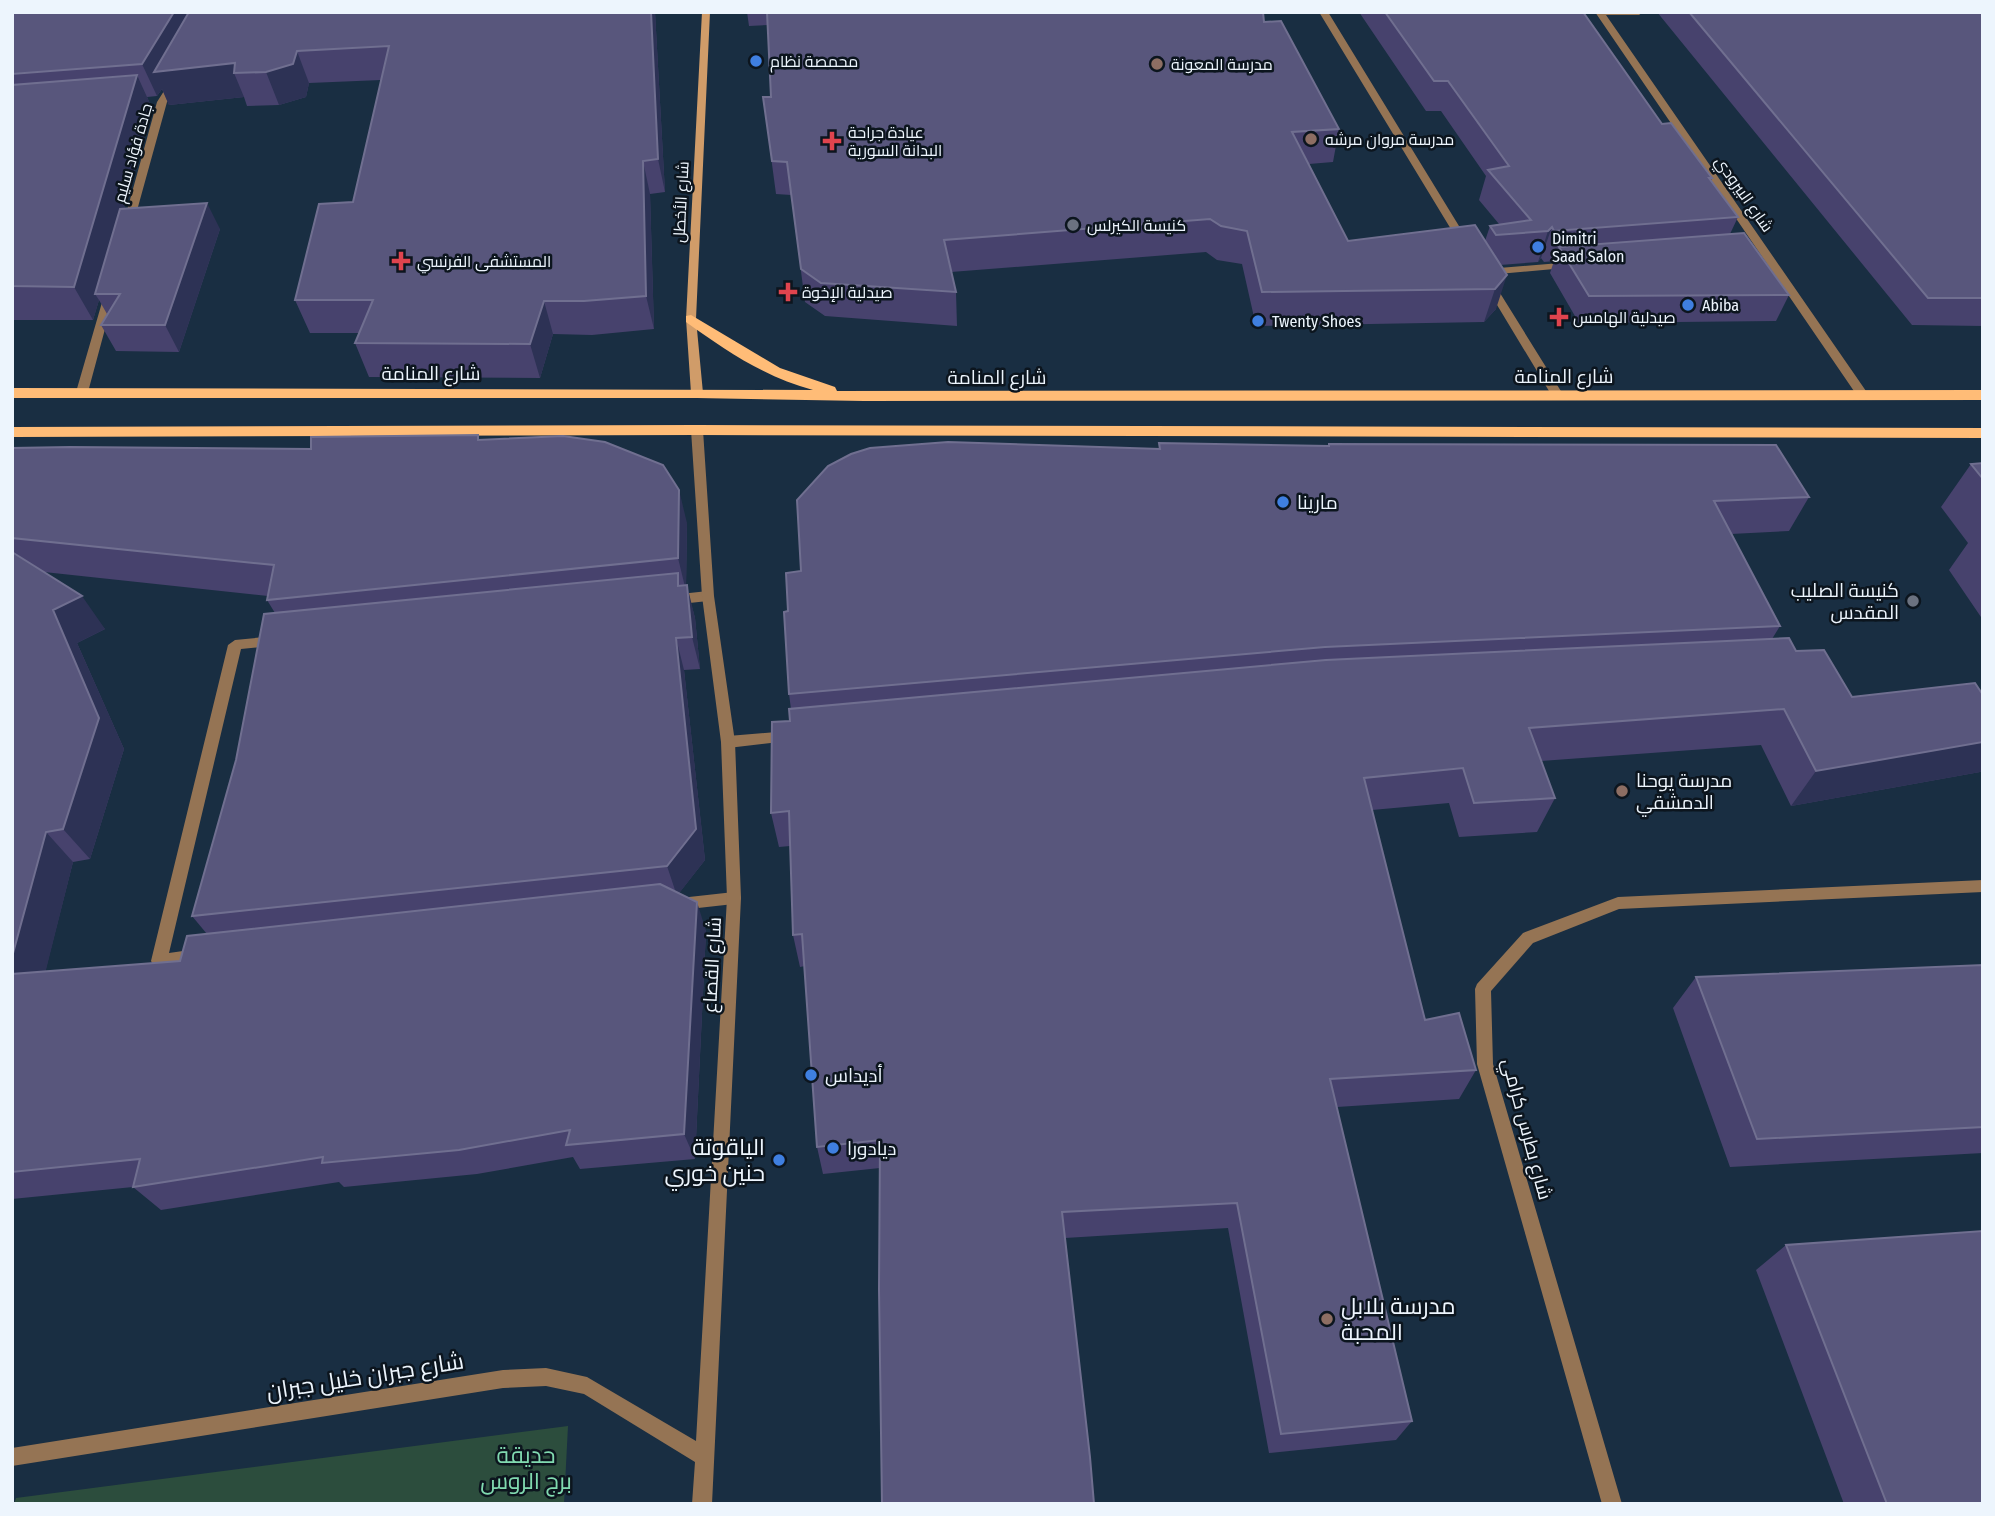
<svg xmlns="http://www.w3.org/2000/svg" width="1995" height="1516" font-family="'Fira Sans Condensed',Cairo,sans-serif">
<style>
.green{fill:#2c4d3d}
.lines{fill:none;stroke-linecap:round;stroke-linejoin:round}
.minor{fill:#957454;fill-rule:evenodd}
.tertiary{fill:#957454;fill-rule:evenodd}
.secondary{fill:#d09c69;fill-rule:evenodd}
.primary{fill:#ffbc77;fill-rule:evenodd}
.wall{fill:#47426d;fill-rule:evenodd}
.shaded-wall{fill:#2d3255}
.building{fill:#58567c;stroke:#706f90;stroke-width:2}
.shop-dot{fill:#3f7fe0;stroke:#0c151e;stroke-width:2.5}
.education-dot{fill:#8d6e63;stroke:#0c151e;stroke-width:2.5}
.health-dot{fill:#e0444e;stroke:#0c151e;stroke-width:2.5}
.worship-dot{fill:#6b7280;stroke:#0c151e;stroke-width:2.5}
.labels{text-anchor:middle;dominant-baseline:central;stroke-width:5;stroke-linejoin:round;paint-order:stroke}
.far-poi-label{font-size:16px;fill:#edf5fd;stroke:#0c151e;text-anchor:start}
.far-street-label{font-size:16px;fill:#edf5fd;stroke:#0c151e}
.street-label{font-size:19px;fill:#edf5fd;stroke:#0c151e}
.poi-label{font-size:19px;fill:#edf5fd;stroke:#0c151e;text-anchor:start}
.near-poi-label{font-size:23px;fill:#edf5fd;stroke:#0c151e;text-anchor:end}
.near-street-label{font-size:23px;fill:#edf5fd;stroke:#0c151e}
.near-park-label{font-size:23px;fill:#81dab0;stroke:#0c151e}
</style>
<rect width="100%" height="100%" fill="#192e42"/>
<!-- green -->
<path class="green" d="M568,1426l-4,78h-550l2,-6z"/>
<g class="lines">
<!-- minor -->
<path class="minor" d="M1319,12h9l142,232 -1,2h-8l-1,-2z
M1595,12h48l-4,3h-33l260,376v6h-8z
M171,80l8,2 -12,20 -34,123 -1,2h-8l-1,-2 34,-123z
M1572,262l5,3 -1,2 -89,8 -5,-3 5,-3z
M1490,282l5,3 69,111 -2,3h-8l-2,-3 -67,-111z
M110,289l5,3 -27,100 -2,3h-8l-2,-3 29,-100z
M708,591l6,5 -6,5 -37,4 -6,-5 6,-5z
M275,636l7,5 -2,4 -39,4 -72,304 28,-4 5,2 3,5 -3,5 -5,2 -38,5 -5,-2 -3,-5 77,-316 7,-5z
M788,731l5,1 2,4 -2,4 -5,1 -60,7 -5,-2 -2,-4 2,-4 5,-2z
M1983,880v12l-364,17 -86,34 -42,48 2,73 129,440h-20l-125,-440 -2,-75 2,-5 46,-51 95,-36z
M734,892l5,1 2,5 -2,5 -5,1 -54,6 -5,-1 -3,-5 3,-5 5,-1z"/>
<!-- tertiary -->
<path class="tertiary" d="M697,426l6,4 11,166 21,146 6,156 -29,606h-20l3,-42 -111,-68 -38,-8 -43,2 -491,78v-18l491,-78 43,-2 41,9 109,64 31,-543 -6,-156 -19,-146 -11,-166z"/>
<!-- secondary -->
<path class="secondary" d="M702,12h8l-14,307 7,74 -6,4 -6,-4 -5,-74z"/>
<!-- primary -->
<path class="primary" d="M691,315l89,53 55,19 2,4 1146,-1v10l-1119,1 -167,-3h-685v-10l801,2c-47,-12 -88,-40 -127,-68v-6z
M697,425l1286,3v10l-1286,-3 -685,2v-10z"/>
</g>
<!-- wall -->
<path class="wall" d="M12,12h643l10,180 -15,2 4,135 -62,6 -39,-1 -13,44 -171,-1 -14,-34 4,-10h-49l-15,-33 58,-98 28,-122 -72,3 -3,14 -27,8 -32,1 -3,-9 -75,8 -7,-16 -5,7 -10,1 5,11 -28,101 96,20 -41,123 -63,-1 -15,-26 6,-11 -8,-14 -6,20h-81z
M747,12h516l1,10 75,107 -6,33 -24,2 39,77h137l5,-15 9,-2 -20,-24 7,-24 -45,-65h-15l-67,-99h224l79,112 50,54 -1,3 27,36 -8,17 59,61 -13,26 -197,2 -29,-50 4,-12 -10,1 -3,-4 -3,4 -38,3 -4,44 -12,13 -228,4 -14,-62 -25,-4 -11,-8 -255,20 5,20 1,34 -132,-10 -20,-14 -14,-107 -15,-1 -13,-97h8l-3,-72 -19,1z
M1657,12h326v314l-71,-1z
M480,440l207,83 -1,62 9,33 5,51 -16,1 21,190 -26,33 27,38 -11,228 -115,10 -7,-12 -96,17 -133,13 -5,-5 -178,28 -28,-23 -121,12v-751l299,1zM44,572l224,24 -1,4 8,13 -39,147 -44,156 15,18 -27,27 -135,11 28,-110 17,-3 34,-110 -47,-106 28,-14z
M1159,443l169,3 1,-2 480,53 -20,34 -58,3 49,92 -8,13 24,12 56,46 131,-2v74l-3,3 -189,34 -30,-61 -220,16 14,37 -18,34 -78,5 -10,-34 -77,7 53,210 51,50 -17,29 -122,8 75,314 -16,19 -127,13 -41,-225 -163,10 -185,-70 -57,6 -6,-27 -12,-181 -5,1 -7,-32 -3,-89 -11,1 -8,-34 20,-104 -2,-15 -1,-83 13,-40 358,-122z
M1983,463v157l-34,-50 19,-27 -27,-36 30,-43z
M1983,965v188l-253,14 -57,-159 23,-31z
M1786,1245l197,259h-139l-88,-234z"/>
<!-- shaded-wall -->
<path class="shaded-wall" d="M174,12h33l28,51 -1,10 10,24 -75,8 -7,-16 -5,7 -15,-32z
M651,12h4l10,180 -7,-33z
M297,51l12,32 -3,14 -27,8 -13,-33z
M137,75l15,33 -51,186h-6l4,6 -6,20 -19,-33z
M643,161l7,33 4,135 -8,-33z
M207,203l13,26 -41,123 -14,-27z
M1552,227l-11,31 -3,4 10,-31z
M1507,275l-11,34 -12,13 11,-33z
M544,301l9,33 -13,44 -10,-34z
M679,490l8,33 -1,68 -8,-33z
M687,585l8,33 5,51 -8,-32z
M82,596l23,33 -28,14 47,106 -34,110 -27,-30 -10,-219z
M676,638l8,32 21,190 -28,36 -10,-30z
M1983,742v27l-3,3 -189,34 25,-35z
M46,832l27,30 -35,140 -26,-23v-22z
M697,902l9,29 -11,228 -11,-25z"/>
<!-- building -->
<path class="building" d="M12,12h162l-32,52 -130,10z
M189,12h462l7,147 -15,2 3,135 -62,5h-40l-14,43 -175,-1 18,-43h-78l24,-96 34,-2 36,-156 -92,5 -4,13 -27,8 -32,1 1,-10 -81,9z
M767,12h496l1,10 17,-1 58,108 -47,3 56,109 127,-16 32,50 -12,14 -233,3 -15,-61 -26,-5 -11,-7 -266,21 12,52 -135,-9 -20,-14 -14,-107 -15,-1 -9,-64h8z
M1385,12h198l79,112 9,-1 41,55h-3l29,39 -184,14 -2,-4 -4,4 -52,4 -6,-9 41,-6 -43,-50 21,-4 -61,-85h-14z
M1689,12h294v286h-55z
M137,75l-63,212 -62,-1v-201z
M207,203l-42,122h-64l19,-31h-25l25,-85z
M1744,233l45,62 -200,1 -30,-49z
M478,435v5l85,-4 42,6 58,23 16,25 -1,68 -411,42 7,-35 -262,-27v-90l58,-1 241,2v-12z
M948,442l212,7 -1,-6 170,3v-2l447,1 33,52 -95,4 66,125 -455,21 -536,47 -5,-82 4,-1 -2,-38 15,-2 -4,-71 31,-34 23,-12 19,-6z
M1983,463v16l-12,-15z
M12,552l70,44 -29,14 46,108 -36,111 -17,3 -34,125z
M678,573v13l9,-1 5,52 -16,1 20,191 -29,37 -475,50 44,-156 28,-146z
M1789,638l7,13 28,-1 28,47 123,-14 8,12v47l-167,29 -32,-62 -255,19 26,70 -81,5 -11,-35 -99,10 61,242 34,-7 17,57 -146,9 82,342 -131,13 -44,-231 -175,9 28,245 4,47h-212l-3,-215 1,-149 -63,7 -15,-213 -9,1 -4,-124 -18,2 1,-91 18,-1 -1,-12 537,-49z
M660,884l37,18 -13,232 -118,11 4,-15 -111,20 -137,13 1,-6 -190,30 7,-28 -128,13v-198l168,-13 7,-25z
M1983,965v162l-226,12 -61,-162z
M1983,1231v273h-96l-101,-259z"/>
<!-- markers -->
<g class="shop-dot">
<circle cx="756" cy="61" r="7"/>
<circle cx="1538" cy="247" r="7"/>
<circle cx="1688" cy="305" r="7"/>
<circle cx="1258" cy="321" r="7"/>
<circle cx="1283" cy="502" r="7"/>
<circle cx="811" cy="1075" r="7"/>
<circle cx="833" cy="1148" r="7"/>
<circle cx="779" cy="1160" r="7"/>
</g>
<g class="education-dot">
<circle cx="1157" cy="64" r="7"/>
<circle cx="1311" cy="139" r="7"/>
<circle cx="1622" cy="791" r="7"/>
<circle cx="1327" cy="1319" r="7"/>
</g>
<g class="health-dot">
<path d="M828.5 130.5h7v7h7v7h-7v7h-7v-7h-7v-7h7z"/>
<path d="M397.5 250.5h7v7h7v7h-7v7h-7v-7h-7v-7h7z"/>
<path d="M784.5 281.5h7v7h7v7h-7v7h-7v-7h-7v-7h7z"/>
<path d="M1555.5 306.5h7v7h7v7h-7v7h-7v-7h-7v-7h7z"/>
</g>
<g class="worship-dot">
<circle cx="1073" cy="225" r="7"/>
<circle cx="1913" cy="601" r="7"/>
</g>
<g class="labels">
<!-- far-poi labels -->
<g class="far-poi-label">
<text x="770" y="61">محمصة نظام</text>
<text x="1171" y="64">مدرسة المعونة</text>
<text x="848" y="132">عيادة جراحة<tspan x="848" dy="18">البدانة السورية</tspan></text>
<text x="1325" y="139">مدرسة مروان مرشه</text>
<text x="1087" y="225">كنيسة الكيرلس</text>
<text x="1552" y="238">Dimitri<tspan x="1552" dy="18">Saad Salon</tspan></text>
<text x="417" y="261">المستشفى الفرنسي</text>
<text x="802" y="292">صيدلية الإخوة</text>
<text x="1702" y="305">Abiba</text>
<text x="1573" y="317">صيدلية الهامس</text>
<text x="1272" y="321">Twenty Shoes</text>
</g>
<!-- far-street labels -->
<g class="far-street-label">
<text transform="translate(133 153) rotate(-74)">جادة فؤاد سليم</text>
<text transform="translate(1744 194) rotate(55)">شارع البيرودي</text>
<text transform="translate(681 202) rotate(-87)">شارع الأخطل</text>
</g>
<!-- street labels -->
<g class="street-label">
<text x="431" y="373">شارع المنامة</text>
<text x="1564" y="376">شارع المنامة</text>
<text x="997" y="377">شارع المنامة</text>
<text transform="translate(712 965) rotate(-87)">شارع القصاع</text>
<text transform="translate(1527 1129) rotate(75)">شارع بطرس كرامي</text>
</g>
<!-- poi labels -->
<g class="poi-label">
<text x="1297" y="502">مارينا</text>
<text x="1899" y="590" text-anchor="end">كنيسة الصليب<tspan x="1899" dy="22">المقدس</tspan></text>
<text x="1636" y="780">مدرسة يوحنا<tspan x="1636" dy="22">الدمشقي</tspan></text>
<text x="825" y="1075">أديداس</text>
<text x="847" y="1148">ديادورا</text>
</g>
<!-- near-poi labels -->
<g class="near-poi-label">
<text x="765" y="1147">الياقوتة<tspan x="765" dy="26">حنين خوري</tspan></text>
<text x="1341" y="1306" text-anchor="start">مدرسة بلابل<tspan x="1341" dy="26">المحبة</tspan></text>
</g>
<!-- near-street labels -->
<g class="near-street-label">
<text transform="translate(365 1376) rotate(-9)">شارع جبران خليل جبران</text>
</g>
<!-- near-park labels -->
<g class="near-park-label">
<text x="526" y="1455">حديقة<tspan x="526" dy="26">برج الروس</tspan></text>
</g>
</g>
<!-- border -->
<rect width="1995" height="1516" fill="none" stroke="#edf5fd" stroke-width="28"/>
</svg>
